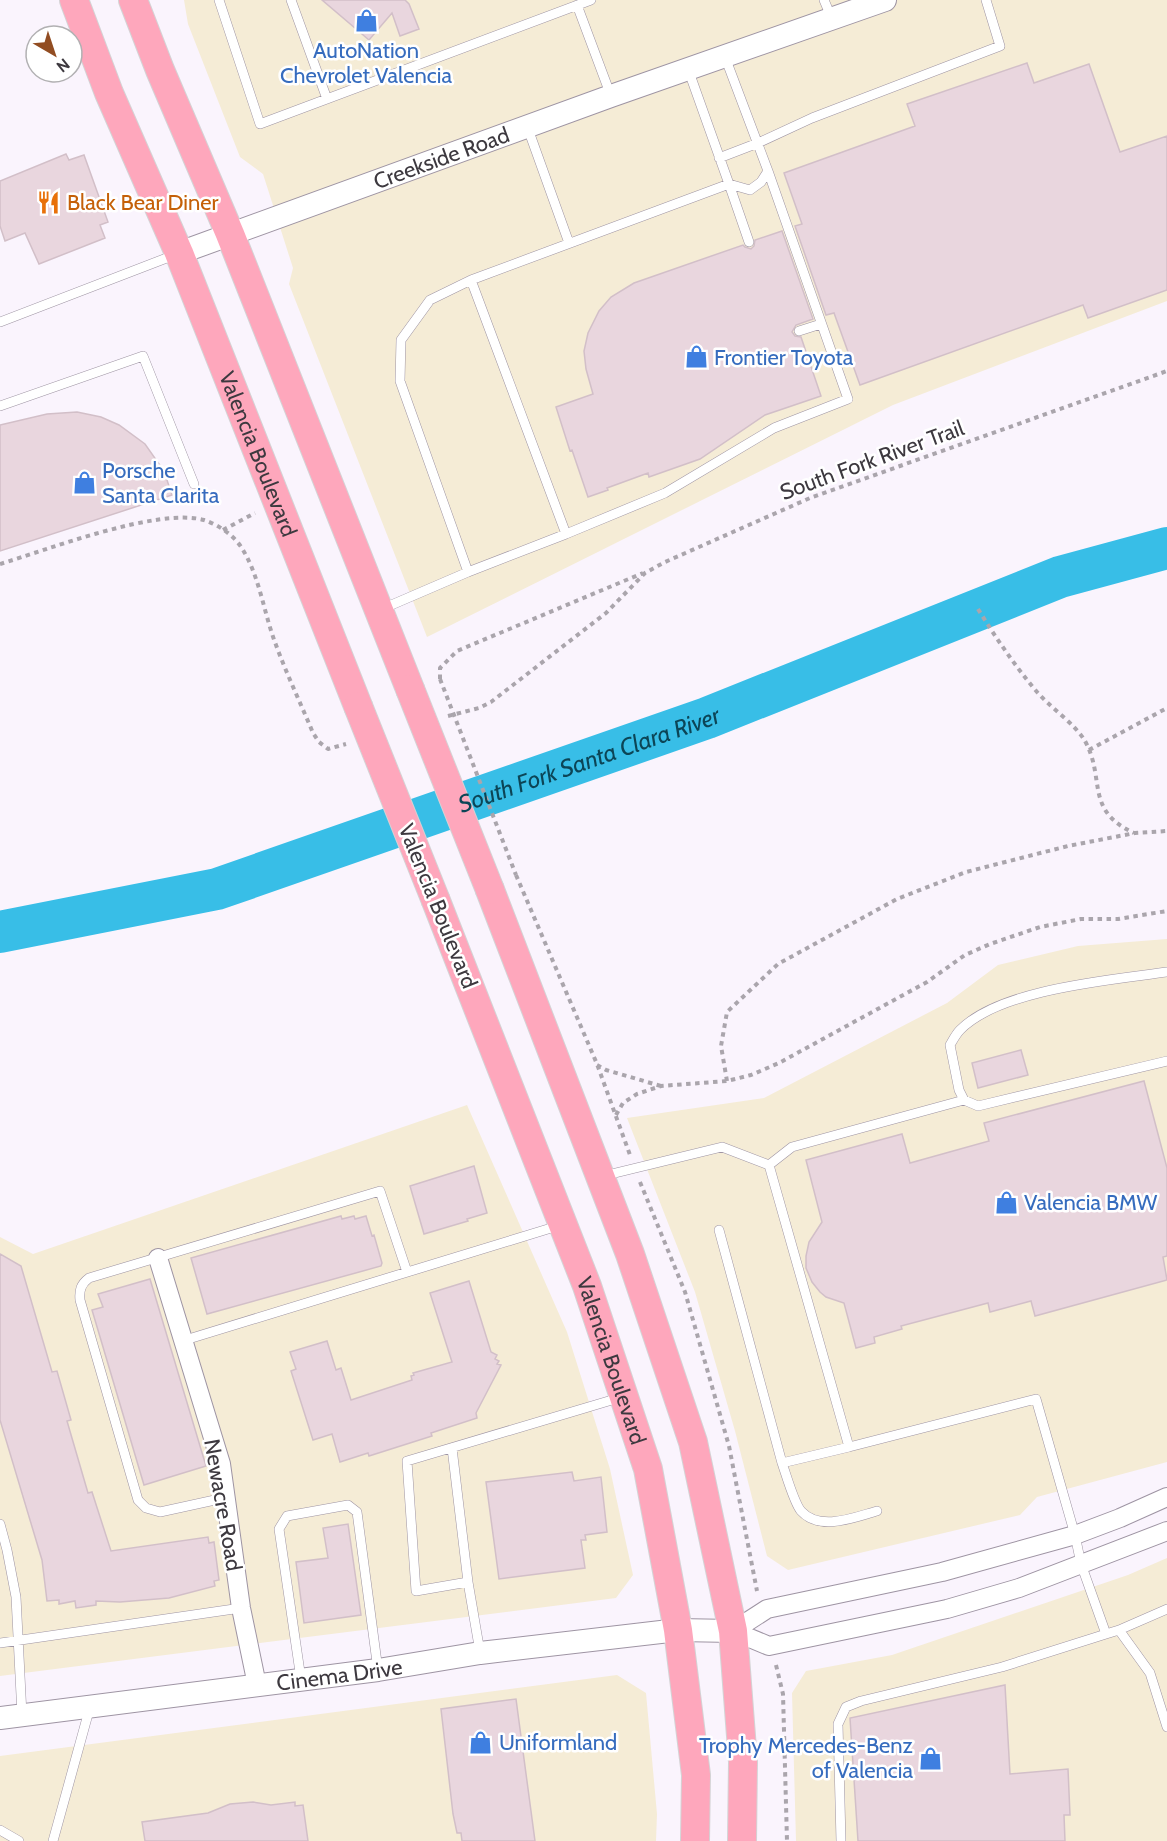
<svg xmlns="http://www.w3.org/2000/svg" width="1167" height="1841" font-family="Cabin,sans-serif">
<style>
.commercial{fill:#f5ecd6}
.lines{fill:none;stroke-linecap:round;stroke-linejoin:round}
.river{stroke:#38bee7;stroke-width:42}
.building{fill:#e9d6de;stroke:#d2bfc8;stroke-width:1.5}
.service-casing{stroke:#9e94a3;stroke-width:10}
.minor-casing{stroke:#9e94a3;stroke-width:20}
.tertiary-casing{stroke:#9e94a3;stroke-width:24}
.primary-casing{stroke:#d4d3d5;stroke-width:30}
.path{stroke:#aaa5ac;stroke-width:4;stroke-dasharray:4.5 4.5;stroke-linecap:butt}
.service{stroke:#fff;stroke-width:9}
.minor{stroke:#fff;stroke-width:18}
.tertiary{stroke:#fff;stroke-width:22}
.primary{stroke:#fea7bc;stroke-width:28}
.primary-bridge-casing{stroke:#d4d3d5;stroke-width:30;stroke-linecap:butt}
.path-bridge{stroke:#aaa5ac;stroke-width:4;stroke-dasharray:4.5 4.5;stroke-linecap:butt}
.primary-bridge{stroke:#fea7bc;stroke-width:28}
.labels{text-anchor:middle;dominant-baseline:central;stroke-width:5;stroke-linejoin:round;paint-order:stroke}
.shop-label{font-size:22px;fill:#366cbe;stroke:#fff;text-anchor:start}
.street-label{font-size:22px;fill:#3d393f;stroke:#fff}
.food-label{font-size:22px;fill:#c56008;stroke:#fff;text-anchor:start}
.water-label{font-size:24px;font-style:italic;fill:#0c4556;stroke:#fff}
</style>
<rect width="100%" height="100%" fill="#faf4fd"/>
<!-- commercial -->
<path class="commercial" d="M184,0h983v301l-274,104 -466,232 -138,-353 4,-16 -30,-94 -23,-17 -52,-133z
M1167,939v523l-130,35 -17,18 -232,55 -21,-14 -32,-125 -40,-139 -68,-174 137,-20 183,-95 51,-38 80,-19z
M467,1105l100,227 43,137 23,106 -17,23 -616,78v-439l33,17z
M1167,1558v283h-371l-4,-148 14,-22 86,-16 236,-80z
M617,1675l29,18 11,121 -1,27h-656v-85z"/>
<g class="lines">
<!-- river -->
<path class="river" id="s1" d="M0,932l217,-43 490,-171 353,-141 107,-29"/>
</g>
<!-- building -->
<path class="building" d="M322,0h83l4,4 10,25 -19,7 -8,-23 -23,27z
M1027,63l7,20 55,-19 31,88 47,-16v154l-79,28 -5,-13 -223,80 -26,-72 -8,2 -31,-89 7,-2 -18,-51 131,-47 -8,-22z
M66,154l3,6 15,-5 24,67 -8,3 5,13 -66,26 -14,-31 -20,8 -5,-15v-45z
M782,231l31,88 -17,6 -4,7 3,4 6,1 20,59 -56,19 -65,44 -51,18 -1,-4 -41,15 1,2 -20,7 -16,-47 -2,1 -14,-44 37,-13 -7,-25 -2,-18 4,-18 11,-22 12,-14 23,-14 109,-38 2,2 6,2 3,-3 1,-6z
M77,412l24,5 18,8 26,19 19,27 8,24 -172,56v-126l47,-11z
M1021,1050l7,25 -50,13 -6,-25z
M1144,1081l23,87v88l-4,1 4,23 -132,36 -4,-15 -41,11 -2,-9 -87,23 1,3 -28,8 1,6 -19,5 -12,-45 -18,-6 -6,-5 -8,-10 -6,-14v-12l3,-14 13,-20 -16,-62 96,-26 8,29 79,-22 -5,-18z
M474,1166l13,47 -20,6 1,2 -44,13 -14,-48z
M341,1216l1,3 12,-3 1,3 11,-3 6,20 2,-1 8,28 -1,3 -174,48 -16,-56z
M0,1254l21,12 31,106 5,-1 14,49 -4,1 21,72 4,-1 19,59 97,-14 1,6 5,-1 5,38 -5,1 1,5 -46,12 -49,4 -24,-1v4l-20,3 -1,-7 -16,3v-4l-12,1 -5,-41 -42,-140z
M150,1279l56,187 -62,19 -52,-175 11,-3 -5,-13z
M469,1281l22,71 6,3 -2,4 4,2 -2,3 4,1 -25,48 1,5 -46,15 1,3 -63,20 -1,-3 -28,9 -8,-28 -19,6 -22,-69 5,-2 -6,-17 37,-11 9,29 5,-2 10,32 61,-20 -1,-4 3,-1 -1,-2 39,-11 -22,-69z
M572,1472l2,9 27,-4 6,55 -22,3 1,5h-5l4,28 -86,11 -13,-97z
M348,1524l13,91 -57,8 -8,-61 32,-4 -5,-30z
M1005,1685l5,89 58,-5 2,46h-6l1,26h-207l-8,-123z
M516,1699l19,142h-73l-1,-8h-4l-4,-19 -12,-105z
M253,1802l18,3 24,-3v4l8,-1 5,36h-163l-3,-19 66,-9 22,-9z"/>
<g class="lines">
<defs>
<path id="service" d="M219,0l41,124 331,-124
M291,0l36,99
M824,0l8,19
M577,5l34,91
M688,69l41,115 21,6 11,-8 7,-11 -43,-114
M527,126l42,117
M719,158l39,-15 54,-25 188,-72 -14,-46
M749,242l-20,-58 -258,96 95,254 99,-41 109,-65 74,-29 -80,-228
M0,322l177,-68
M799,331l22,-7
M0,406l143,-50 51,128
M468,572l-68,-191 1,-41 29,-40 41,-20
M382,609l86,-37 98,-38
M1167,972c-56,8 -167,17 -207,58 -4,4 -7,10 -10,15l9,45 5,10 14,6 189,-45
M769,1165l23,-18 172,-47
M603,1176l119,-29 47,18 80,282 187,-48 39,136 6,29 25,70 13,-4 31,43 17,54
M719,1230l63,233
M182,1341l379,-116
M849,1447l-67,16c4,11 12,40 19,48 19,21 54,6 76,0
M452,1448l16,134
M224,1498l-64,14 -14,-4 -8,-8 -58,-200c-1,-10 1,-16 9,-22l291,-87 27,81
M0,1524l7,26 9,47 6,118
M1119,1630l48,-21
M0,1643l241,-35
M480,1652l-12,-70 -52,9 -9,-130 215,-64
M301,1679l-22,-150 8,-13 61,-11 9,7 21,158
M0,1830l19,11
M53,1841l37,-134
M841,1841l-3,-117 8,-17 15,-6 141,-34 104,-33"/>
<path id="minor" d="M158,1258l63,206 20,144 16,77
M733,1631l34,-22 175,-37 133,-37 45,-17 47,-21
M733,1631l36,15 178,-37 72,-21 148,-57"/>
<g id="tertiary">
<path id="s2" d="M179,253l432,-157 274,-96"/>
<path id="s3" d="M0,1718l378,-48 102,-17 198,-23 55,1"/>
</g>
<g id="primary">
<path id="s4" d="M74,0l35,93 70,160 179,453"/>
<path d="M133,0l27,70 70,164 180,455"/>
<path d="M490,890l140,364 63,188 40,189 10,131 -1,79"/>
<path id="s5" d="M436,901l151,385 61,183 30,161 18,145 -1,66"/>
</g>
</defs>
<!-- service casing -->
<use href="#service" class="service-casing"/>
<!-- minor casing -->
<use href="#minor" class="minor-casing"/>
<!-- tertiary casing -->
<use href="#tertiary" class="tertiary-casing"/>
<!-- primary casing -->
<use href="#primary" class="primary-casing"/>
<!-- path -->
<path class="path" d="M223,530l32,-17
M0,564c47,-14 158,-57 204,-44 15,5 31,16 39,30 17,28 21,64 33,95 11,30 25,59 37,88l6,9 9,7 18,-5
M978,609c18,29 37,57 59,83 13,15 39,33 48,49 21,38 -1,69 49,92
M440,679v-11l17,-17 186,-78
M448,716l31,-8 12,-6 115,-89 39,-40 20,-11 145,-64 357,-127
M1089,750l78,-42
M516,875l81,189 33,91
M597,1065l9,5 55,16
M727,1081l-6,-35 6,-34 51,-48 119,-65 69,-27 102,-26 67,-13 32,-2
M616,1115l7,-12 14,-9 24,-8 66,-5 24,-6 28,-12 148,-81 38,-27 25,-11 50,-17 41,-8h37l49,-8
M640,1182l45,110 44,154 28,145
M776,1665l7,29 4,147"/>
<!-- service -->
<use href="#service" class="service"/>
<!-- minor -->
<use href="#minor" class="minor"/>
<!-- tertiary -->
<use href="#tertiary" class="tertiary"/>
<!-- primary -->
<use href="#primary" class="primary"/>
<defs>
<path id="primary-bridge" d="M410,689l80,201
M358,706l78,195"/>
</defs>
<!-- primary-bridge casing -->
<use href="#primary-bridge" class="primary-bridge-casing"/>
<!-- path-bridge -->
<path class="path-bridge" d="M440,679l76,196"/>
<!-- primary-bridge -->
<use href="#primary-bridge" class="primary-bridge"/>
</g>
<!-- icons -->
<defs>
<symbol id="shop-bare" viewBox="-9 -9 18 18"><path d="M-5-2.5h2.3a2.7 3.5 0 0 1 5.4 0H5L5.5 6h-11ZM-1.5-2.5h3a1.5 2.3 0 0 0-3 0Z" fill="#3f7fe0" stroke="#fff" stroke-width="2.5" paint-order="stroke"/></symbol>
<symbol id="restaurant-bare" viewBox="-9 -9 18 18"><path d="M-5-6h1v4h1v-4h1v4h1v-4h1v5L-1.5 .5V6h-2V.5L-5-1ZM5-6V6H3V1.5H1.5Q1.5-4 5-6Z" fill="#e8710a" stroke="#fff" stroke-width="2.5" paint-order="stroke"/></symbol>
</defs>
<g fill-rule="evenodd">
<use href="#shop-bare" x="350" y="4" width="33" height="33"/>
<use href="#restaurant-bare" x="32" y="186" width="33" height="33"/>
<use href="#shop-bare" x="680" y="340" width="33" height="33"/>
<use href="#shop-bare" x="68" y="466" width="33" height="33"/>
<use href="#shop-bare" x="990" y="1186" width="33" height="33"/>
<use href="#shop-bare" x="464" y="1726" width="33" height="33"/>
<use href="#shop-bare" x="914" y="1742" width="33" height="33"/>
</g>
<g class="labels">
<!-- shop labels -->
<g class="shop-label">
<text x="366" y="50" text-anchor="middle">AutoNation<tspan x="366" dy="25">Chevrolet Valencia</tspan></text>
<text x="714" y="357">Frontier Toyota</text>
<text x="102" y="470">Porsche<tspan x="102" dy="25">Santa Clarita</tspan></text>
<text x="1024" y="1202">Valencia BMW</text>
<text x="499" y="1742">Uniformland</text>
<text x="913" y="1745" text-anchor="end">Trophy Mercedes-Benz<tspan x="913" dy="25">of Valencia</tspan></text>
</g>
<!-- street labels -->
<g class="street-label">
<text stroke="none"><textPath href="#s2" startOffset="279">Creekside Road</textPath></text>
<text stroke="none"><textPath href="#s4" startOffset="490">Valencia Boulevard</textPath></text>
<text transform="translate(872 460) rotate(-20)">South Fork River Trail</text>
<text transform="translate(438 906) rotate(68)">Valencia Boulevard</text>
<text stroke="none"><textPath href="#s5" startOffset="492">Valencia Boulevard</textPath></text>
<text transform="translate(223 1505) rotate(80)">Newacre Road</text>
<text stroke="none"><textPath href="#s3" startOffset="342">Cinema Drive</textPath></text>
</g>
<!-- food labels -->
<g class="food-label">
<text x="67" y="202">Black Bear Diner</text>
</g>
<!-- water labels -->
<g class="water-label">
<text stroke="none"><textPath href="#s1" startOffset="615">South Fork Santa Clara River</textPath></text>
</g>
</g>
<!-- north arrow -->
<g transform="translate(54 54) rotate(141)"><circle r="28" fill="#ffffff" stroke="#b1b0b2" stroke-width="1.5"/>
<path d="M0-4.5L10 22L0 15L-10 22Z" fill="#924d22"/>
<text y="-9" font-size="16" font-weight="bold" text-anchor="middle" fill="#3d393f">N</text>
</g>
</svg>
